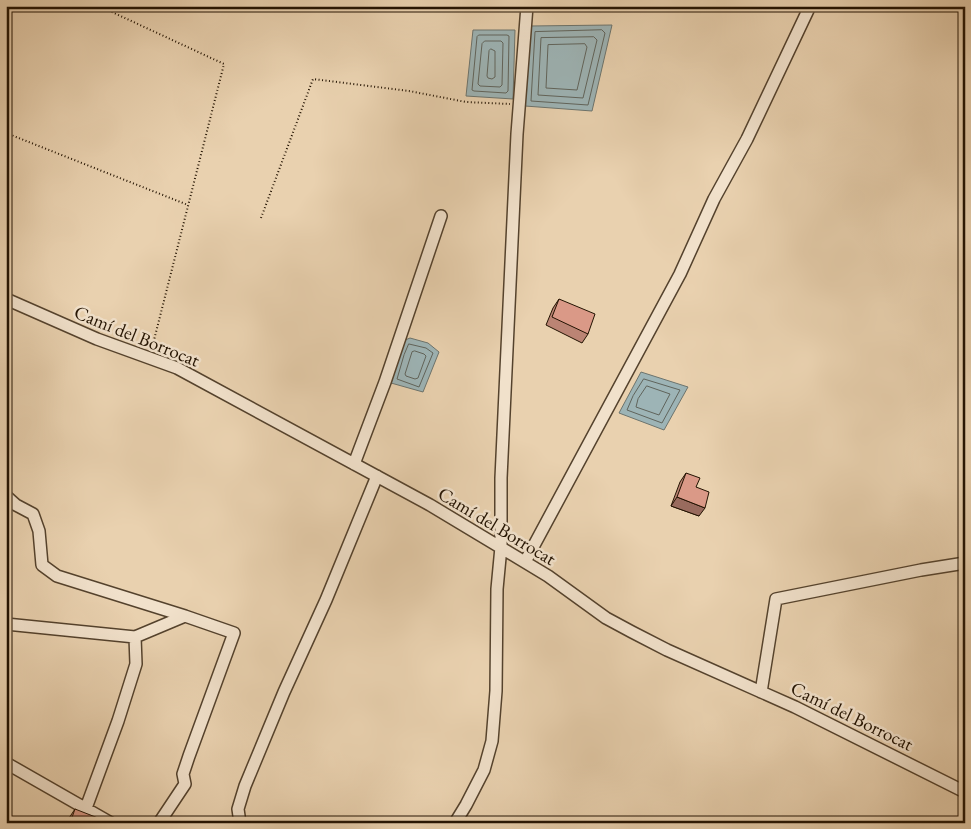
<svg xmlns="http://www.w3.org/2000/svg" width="971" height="829" font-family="'EB Garamond',serif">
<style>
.water{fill:#9db4b6;stroke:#6c746e}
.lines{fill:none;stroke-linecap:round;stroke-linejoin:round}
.shore{stroke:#60645c;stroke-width:1}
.minor-casing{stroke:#54422d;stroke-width:14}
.path{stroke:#231302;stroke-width:2;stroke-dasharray:1 2.5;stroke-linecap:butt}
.minor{stroke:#f1e1cb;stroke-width:11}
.wall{fill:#bb8474;stroke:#231302}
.shaded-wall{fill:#996b5e;stroke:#231302}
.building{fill:#da9987;stroke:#231302}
.labels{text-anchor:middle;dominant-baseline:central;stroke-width:5;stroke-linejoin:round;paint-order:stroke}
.street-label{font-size:19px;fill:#231302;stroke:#f1e1cb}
</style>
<rect width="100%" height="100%" fill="#e9d1af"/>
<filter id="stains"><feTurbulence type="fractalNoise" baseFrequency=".004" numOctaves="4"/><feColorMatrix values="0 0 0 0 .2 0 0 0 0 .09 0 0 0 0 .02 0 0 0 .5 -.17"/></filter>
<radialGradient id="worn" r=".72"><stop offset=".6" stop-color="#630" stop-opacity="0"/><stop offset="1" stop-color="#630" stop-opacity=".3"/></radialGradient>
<!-- water -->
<path class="water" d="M612,25l-20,86 -67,-5 5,-80z
M473,30h42l-2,69 -47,-3z
M410,338l18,5 11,9 -16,40 -32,-9 8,-29 6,-14z
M641,372l47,15 -24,43 -45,-17z"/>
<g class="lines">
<!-- shore -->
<path class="shore" d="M602,30l3,3 -17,72 -57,-4 4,-69z
M479,35h28l2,1 -1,55 -2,2 -32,-2 -2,-1 5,-53z
M594,37l3,3 -14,58 -45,-3 3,-57z
M485,41h16l2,2 -1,42 -2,2 -20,-1 -2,-2 4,-40z
M585,44l2,3 -10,43 -31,-2 2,-43z
M491,49l4,2v26l-3,2 -4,-1 -1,-2 2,-25z
M409,344l17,4 7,5 -14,34 -22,-8 7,-24z
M415,351l9,3 2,2 -8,22 -3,1 -9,-3 -1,-2 7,-22z
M644,379l36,11 -18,33 -35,-13 6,-14z
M647,386l23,8 -11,21 -23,-8 2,-8z"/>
<defs>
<path id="minor" d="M6,299l91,40 80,29 253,137 118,71 58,42 26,14 35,18 128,57 170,85
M354,464l31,-82 56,-166
M6,496l10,9 17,9 6,17 3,34 15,11 128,40
M525,562l155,-288 34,-75 33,-60 63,-133
M6,624l129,13 1,27 -18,57 -32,87
M135,637l50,-21 49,17 -45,123 -6,18 2,10 -26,39
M761,692l15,-93 145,-29 44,-7
M6,763l105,60
M240,823l-2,-14 7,-23 39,-94 42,-92 51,-124
M455,823l11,-18 18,-35 8,-29 4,-50 1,-102 4,-42v-69l16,-344 10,-128"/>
</defs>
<!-- minor casing -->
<use href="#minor" class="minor-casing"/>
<!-- path -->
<path class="path" d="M99,6l125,58 -72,284
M6,133l182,72
M261,218l52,-139 96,12 57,11 44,2"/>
<!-- minor -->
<use href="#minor" class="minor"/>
</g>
<!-- wall -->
<path class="wall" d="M559,299l29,35 -6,9 -36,-18 7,-17z
M686,473l10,14 3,29 -28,-10 9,-24z
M75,809l21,14h-29l2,-5z"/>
<!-- shaded-wall -->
<path class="shaded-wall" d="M677,497l28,11 -6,8 -28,-10z"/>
<!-- building -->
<path class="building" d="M559,299l36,15 -7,20 -36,-17z
M686,473l14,5 -4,9 13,5 -4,16 -28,-11z
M75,809l23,9 -2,5h-26z"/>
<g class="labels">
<!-- street labels -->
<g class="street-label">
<text transform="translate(137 336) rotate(22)">Camí del Borrocat</text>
<text transform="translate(497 526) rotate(31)">Camí del Borrocat</text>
<text transform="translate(852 716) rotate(26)">Camí del Borrocat</text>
</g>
</g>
<!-- margin -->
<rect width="971" height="829" fill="none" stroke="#e9d1af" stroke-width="25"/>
<rect x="8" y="8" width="956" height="814" fill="none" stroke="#231302" stroke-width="2.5"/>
<rect x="12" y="12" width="946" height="804" fill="none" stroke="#231302"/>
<rect width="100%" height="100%" filter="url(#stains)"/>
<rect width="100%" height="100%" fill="url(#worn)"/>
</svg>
